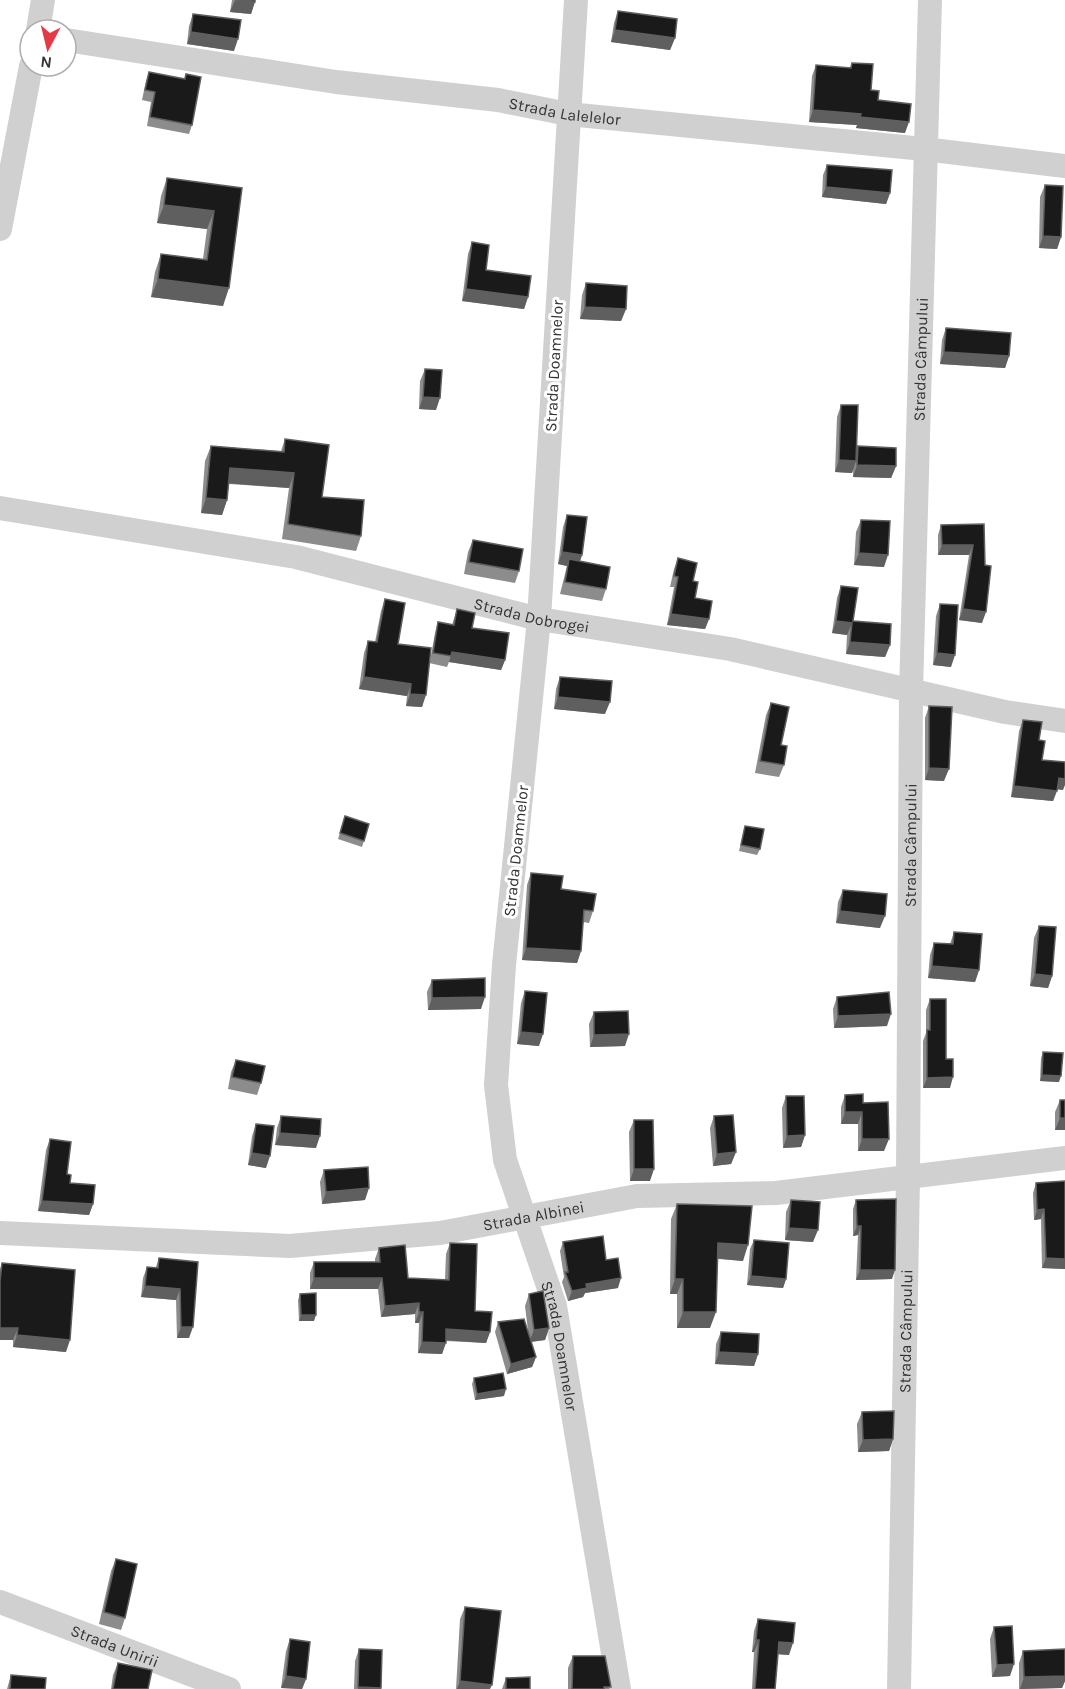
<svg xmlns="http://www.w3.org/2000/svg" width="1065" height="1689" font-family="Karla,sans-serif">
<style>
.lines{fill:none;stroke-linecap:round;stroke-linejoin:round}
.minor{stroke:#d0d0d0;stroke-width:24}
.wall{fill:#8c8c8c}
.shaded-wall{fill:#5f5f5f}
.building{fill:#1a1a1a;stroke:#5f5f5f;stroke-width:1.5}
.labels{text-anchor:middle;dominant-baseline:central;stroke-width:6;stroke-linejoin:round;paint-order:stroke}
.street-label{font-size:16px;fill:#333;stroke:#fff}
</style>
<rect width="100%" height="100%" fill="#fff"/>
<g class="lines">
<!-- minor -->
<g class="minor">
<path id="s1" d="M576,0l-37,619 -35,346 -8,120 9,75 50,146 64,383"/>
<path d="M38,30l5,-30"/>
<path id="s2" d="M66,40l270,42 162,18 70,14 356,35 141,17"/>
<path d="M0,229l31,-163"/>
<path id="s3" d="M0,508l296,49 243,62 191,30 275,63 60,9"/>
<path id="s4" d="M0,1233l290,13 150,-13 197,-37 139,-3 289,-35"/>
<path id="s5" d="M0,1602l229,87"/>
<path id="s6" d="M899,1689l9,-512 3,-485 19,-692"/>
</g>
</g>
<!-- wall -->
<path class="wall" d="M232,0h23l-4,14 -21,-2z
M618,11l57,27 -5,12 -59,-8 3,-19z
M193,14l41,37 -47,-7 2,-18z
M852,63l19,27 34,43 -49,-5 1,-3 -48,-3 3,-46 4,-11 34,3z
M149,72l35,7 2,-5 6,51 -3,9 -42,-8 4,-24 -9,-2 4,-19z
M827,165l63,28 -4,11 -64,-7 1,-22z
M167,178l75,10 -19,118 -72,-9 4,-25 6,-18 42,5 4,-30 -50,-6 4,-27z
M1045,185l16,52 -4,12 -18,-1 1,-51z
M472,242l14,28 42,27 -4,12 -62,-8 6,-47z
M586,283l40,26 -5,12 -41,-2 2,-24z
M946,328l63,28 -4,12 -65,-4 2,-24z
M425,369l11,41 -17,-1 1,-28z
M841,405l16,46 1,-5 38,20 -5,12 -38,-1v-8l-1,4 -17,-1 2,-55z
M285,439l37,58 39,39 -5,15 -74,-12 7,-51 -60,-4 -2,16 -5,15 -21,-2 4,-52 6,-15 70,5z
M567,515l15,40 -2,6 26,28 -4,12 -42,-7 7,-28 -9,-2 5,-37z
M861,520l23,47 -30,-2 2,-33z
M984,524l-2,99 -23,-3 10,-65h-31v-20l3,-10z
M473,540l46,31 -4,12 -51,-9 4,-22z
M678,558l15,23 2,17 14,21 -4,10 -38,-4 7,-38h-4l4,-18z
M841,586l12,35 37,24 -5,12 -39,-3 1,-19 -15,-2 5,-35z
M385,599l13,45 32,17 5,-28 3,-11 14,3 5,-16 15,19 33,32 -4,10 -52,-8 -2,5 -18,-4 -7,44 -16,-1 1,-10 -48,-7 5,-36 4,-12 7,1 6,-31z
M940,604l11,63 -18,-2 3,-49z
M560,677l45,37 -51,-5 2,-20z
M771,703l13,62 -5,12 -24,-4 11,-58z
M929,706l15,75 -19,-1v-62z
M1023,720l16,20 3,20 21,30 -6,-1 -4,12 -42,-4 8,-66z
M345,816l24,8 -7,23 -24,-8z
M745,826l15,23 -3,6 -18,-4z
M531,873l30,16 32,22 -4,12 -6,-1 -2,29 -4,12 -55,-3 5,-75z
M843,890l37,38 -44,-5 2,-21z
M1039,926l13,50 -4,12 -18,-2 4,-48z
M954,932l25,38 -4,12 -47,-4 2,-23 4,-12 16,1z
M432,980l49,29 -53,1 -1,-18z
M525,991l14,55 -22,-2 4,-41z
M837,997l50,29 -53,2 -1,-19z
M930,999l16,60 4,29h-27v-47l3,-8v-23z
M594,1012l31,34 -35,1 -1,-23z
M1043,1052l16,30 -19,-1 1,-23z
M236,1060l25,23 -4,12 -29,-6 3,-17z
M845,1095l18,8 21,48h-26v-27h-17v-17z
M786,1096l19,39 -4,12 -18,1 -1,-40z
M1060,1100l5,30h-10v-18z
M281,1116l35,32 -41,-3 2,-17z
M714,1116l22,36 -5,12 -18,2 -3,-38z
M634,1120l16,61h-20l-1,-49z
M256,1124l10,44 -18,-3 4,-29z
M50,1139l20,44 23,21 -4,11 -51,-4 8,-61z
M324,1170l41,30 -43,4 -2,-22z
M1036,1183l29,86 -23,-1 -1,-49 -7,1 -1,-27z
M791,1200l22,42 -28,-2 1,-28z
M856,1200l36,79 -36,1 2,-45 -5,1v-27z
M677,1204l66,57 -25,-2 -8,69h-33v-34h-7l1,-75z
M754,1240l32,39 -3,9 -36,-3 3,-36z
M563,1242l43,18 12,28 -33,5 -2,4 -15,4 -6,-19 2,-5 -4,-26z
M450,1243l25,68 15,21 -4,11 -40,-2 -4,13 -24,-1 1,-30h-4v-9l-34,3 -3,-28h-68v-16l4,-11h61v-3l4,-11 29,30 37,2 1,-26z
M159,1258l39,4 -9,76h-12l-1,-38 -35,-3 2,-19 4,-11h9z
M2,1263l64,89 -53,-5v-7h-13v-71z
M300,1294l14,27h-15l-1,-21z
M529,1294l20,34 -4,12 -14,2 5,15 -4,10 -25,7 -12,-42 3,-10 30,8 -3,-24z
M721,1332l37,22 -4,12 -39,-2 1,-20z
M474,1378l30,18 -29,4 -3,-16z
M862,1412l31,27 -4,12 -31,1 -1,-28z
M116,1559l9,59 -4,12 -22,-6 12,-53z
M465,1607l25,82h-34l4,-70z
M758,1619l31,36 -11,-1 -3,35h-23l2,-37h-2l2,-21z
M994,1627l16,49 -18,1 -2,-38z
M290,1639l16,40 -4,10 -21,-1 5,-37z
M359,1649l22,39v1h-27l1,-28z
M1065,1649v32l-3,7 -43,1v-26l4,-12z
M573,1656l37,33h-42v-21z
M118,1663l30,26h-37l2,-14z
M11,1675l34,14h-38z
M506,1678l24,11h-28z"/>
<!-- shaded-wall -->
<path class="shaded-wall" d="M235,0l20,2 -4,12 -21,-2z
M615,30l60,8 -5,12 -59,-8z
M191,32l47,7 -4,12 -47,-7z
M813,110l48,4 -4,11 -48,-3z
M860,117l49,5 -4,11 -49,-5z
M826,187l64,6 -4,11 -64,-7z
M164,205l50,6 -7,18 -50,-6z
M1043,236l18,1 -4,12 -18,-1z
M158,279l71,9 -6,18 -72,-9z
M466,289l62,8 -4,12 -62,-8z
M585,307l41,2 -5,12 -41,-2z
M944,352l65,4 -4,12 -65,-4z
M423,397l17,1 -4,12 -17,-1z
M839,460l17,1 -4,12 -17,-1z
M857,465l39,1 -5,12 -38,-1z
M230,468l64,5 -5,15 -64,-5z
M206,498l21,2 -5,15 -21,-2z
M942,545h31l-4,10h-31z
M562,552l20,3 -4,12 -9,-8 -2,7 -9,-2z
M859,553l29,2 -4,12 -30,-2z
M963,609l23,3 -4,11 -23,-3z
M671,614l38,5 -4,10 -38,-4z
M836,621l16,2 -5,12 -15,-2z
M850,642l40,3 -5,12 -39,-3z
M452,652l53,8 -4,10 -52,-8z
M937,653l18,2 -4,12 -18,-2z
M364,677l47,7 -4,12 -48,-7z
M410,694l16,1 -4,12 -16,-1z
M558,697l52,5 -5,12 -51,-5z
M929,768l20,1 -5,12 -19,-1z
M1059,778l6,1v6l-2,5 -8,-1z
M1014,786l43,5 -4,10 -42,-4z
M840,911l45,5 -5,12 -44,-5z
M526,948l55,3 -4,12 -55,-3z
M932,966l47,4 -4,12 -47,-4z
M1035,974l17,2 -4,12 -18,-2z
M485,997l-4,12 -53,1 4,-12z
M891,1014l-4,12 -53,2 4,-12z
M521,1032l22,2 -4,12 -22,-2z
M629,1034l-4,12 -35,1 4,-12z
M1042,1075l19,1 -2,6 -19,-1z
M953,1077l-3,11h-27l4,-10z
M845,1112h17l-4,12h-17z
M1060,1118h5v12h-10z
M280,1133l40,3 -4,12 -41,-3z
M805,1135l-4,12 -18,1 4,-12z
M862,1139h27l-5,12h-26z
M736,1152l-5,12 -18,2 4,-12z
M252,1153l18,3 -4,12 -18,-3z
M634,1169h20l-4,12h-20z
M369,1188l-4,12 -43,4 4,-12z
M42,1201l51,3 -4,11 -51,-4z
M1044,1209l-3,10 -7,1 3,-10z
M857,1226h4l-3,9 -5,1z
M789,1228l29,2 -5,12 -28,-2z
M718,1243l30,2 -5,16 -30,-3z
M1046,1258l19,1v10l-23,-1z
M860,1270h35l-3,9 -36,1z
M751,1276l35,3 -3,9 -36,-3z
M314,1278h68l-4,11h-68z
M621,1278l-3,10 -33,5 -2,4 -15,4 4,-10 14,-7z
M675,1279h8l-6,15h-7z
M145,1286l35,3 -4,11 -35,-3z
M419,1303l-4,11 -34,3 4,-11z
M419,1312h4l-4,11h-4z
M683,1312h33l-6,16h-33z
M301,1315h15l-2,6h-15z
M181,1327h12l-4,11h-12z
M0,1328h18l-5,12h-13z
M549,1328l-4,12 -16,2 5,-12z
M446,1329l44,3 -4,11 -44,-3z
M17,1335l53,5 -4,12 -53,-5z
M422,1342l24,1 -4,11 -24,-1z
M719,1352l39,2 -4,12 -39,-2z
M536,1357l-4,10 -25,7 4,-10z
M506,1389l-2,7 -29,4 2,-6z
M893,1439l-4,12 -31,1 5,-12z
M756,1640h3l-5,12h-2z
M779,1642l14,1 -4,12 -15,-1z
M1014,1664l-4,12 -18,1 5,-12z
M286,1676l20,3 -4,10 -21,-1z
M1065,1676v5l-3,7 -42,1 4,-12z
M460,1681l32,4 -2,4h-33z
M358,1687l23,1v1h-23z"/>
<!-- building -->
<path class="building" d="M238,0h17v2z
M618,11l59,8 -2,19 -60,-8z
M193,14l48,6 -3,19 -47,-7z
M852,63l21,1 -2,26 8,1 -1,9 33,4 -2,18 -49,-5 1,-3 -48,-4 3,-45 35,3z
M149,72l36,7 1,-5 15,3 -9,48 -42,-8 5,-25 -10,-2z
M827,165l65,5 -2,23 -64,-6z
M167,178l75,10 -13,100 -71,-9 3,-25 46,6 7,-49 -50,-6z
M1045,185l18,1 -2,51 -18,-1z
M472,242l17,3 -3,25 45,6 -3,21 -62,-8z
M586,283l41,3 -1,23 -41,-2z
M946,328l65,5 -2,23 -65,-4z
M425,369l17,1 -2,28 -17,-1z
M841,405h17l-2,56 -17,-1z
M285,439l44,6 -7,52 42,3 -3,36 -73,-12 6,-51 -64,-5 -3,32 -21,-2 5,-52 73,6z
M858,446l38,2v18l-39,-1z
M567,515l20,2 -5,38 -20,-3z
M861,520l29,1 -2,34 -29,-2z
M984,524l1,41 6,1 -5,46 -23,-3 10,-64h-31l-1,-20z
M473,540l50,9 -4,22 -50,-9z
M678,558l19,5 -4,18 5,1 -3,16 17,3 -3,18 -38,-5 7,-37 -4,-1z
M569,559l41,8 -4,22 -41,-7z
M841,586l17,2 -5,33 38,3 -1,21 -40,-3 2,-19 -16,-2z
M385,599l20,4 -7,41 33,4 -5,47 -16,-1 1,-10 -47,-7 4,-36 9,1z
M940,604l18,1 -3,50 -18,-2z
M457,609l18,4 -3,15 37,5 -4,27 -53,-8 -1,4 -18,-3 5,-31 16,3z
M560,677l52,4 -2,21 -52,-5z
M771,703l18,4 -8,38 6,1 -3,19 -24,-4z
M929,706l23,1 -3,62 -20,-1z
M1023,720l19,2 -3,18 6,1 -3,19 23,2v17l-6,-1 -2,13 -43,-5z
M345,816l24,8 -5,17 -24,-8z
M745,826l19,3 -4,20 -19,-4z
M531,873l32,3 -2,13 35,5 -3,17 -9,-1 -3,41 -55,-3z
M843,890l44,4 -2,22 -45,-5z
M1039,926l17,1 -4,49 -17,-2z
M954,932l28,2 -3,36 -47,-4 2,-23 19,1z
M485,978v19l-53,1v-18z
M525,991l22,2 -4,41 -22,-2z
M889,992l2,22 -53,2 -1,-19z
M930,999h16v60h7v18l-26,1v-48h3z
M628,1011l1,23 -35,1v-23z
M1043,1052l20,1 -2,23 -19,-1z
M236,1060l29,6 -4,17 -29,-6z
M863,1094v9l25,-1 1,37h-27v-27h-17v-17z
M786,1096h18l1,39 -18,1z
M1060,1100h5v18h-5z
M733,1115l3,37 -19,2 -3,-38z
M281,1116l40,3 -1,17 -40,-3z
M634,1120h19l1,49h-20z
M256,1124l18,2 -4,30 -18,-3z
M50,1139l21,3 -4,32 4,1 -1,8 25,2 -2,19 -51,-3z
M368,1167l1,21 -43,4 -2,-22z
M1065,1181v78l-19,-1 -2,-49 -7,1 -1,-27z
M896,1199l-1,71h-35l1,-44h-4l-1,-26z
M791,1200l29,2 -2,28 -29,-2z
M677,1204l75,2 -4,39 -30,-2 -2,69h-33v-33h-8z
M603,1236l3,24 12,-2 3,20 -35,6 1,4 -15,3 -7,-19h3l-5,-30z
M754,1240l35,3 -3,36 -35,-3z
M450,1243l27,1 -2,67 17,1 -2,20 -44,-3v14l-24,-1 1,-30h-4v-9l-34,3 -3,-28h-68v-16h66l-1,-14 26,-3 3,33 41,2z
M159,1258l39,4 -5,65h-12l-1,-38 -35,-3 2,-19 11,1z
M2,1263l73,7 -5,70 -53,-5 1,-7h-18v-47z
M543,1291l6,37 -15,2 -5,-36z
M316,1293v22h-15l-1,-21z
M524,1319l12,38 -25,7 -13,-42z
M721,1332l38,2 -1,20 -39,-2z
M503,1373l3,16 -29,5 -3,-16z
M894,1411l-1,28 -30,1 -1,-28z
M116,1559l21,5 -12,54 -21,-6z
M465,1607l36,4 -9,74 -32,-4z
M758,1619l37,4 -2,20 -14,-1 -4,47h-20l4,-49h-3z
M1012,1626l2,38 -17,1 -3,-38z
M290,1639l20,3 -4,37 -20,-3z
M359,1649l23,1 -1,38 -23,-1z
M1065,1649v27l-41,1 -1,-26z
M573,1656h32l6,31h-7v2h-32z
M118,1663l34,7 -4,19h-35z
M11,1675l35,3 -1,11h-35z
M530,1677v12h-24v-11z"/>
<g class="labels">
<!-- street labels -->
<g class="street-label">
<text stroke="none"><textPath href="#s2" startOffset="504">Strada Lalelelor</textPath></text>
<text stroke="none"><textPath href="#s6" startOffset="1330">Strada Câmpului</textPath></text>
<text transform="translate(554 366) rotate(-87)">Strada Doamnelor</text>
<text stroke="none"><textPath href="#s3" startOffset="543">Strada Dobrogei</textPath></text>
<text stroke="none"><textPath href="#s6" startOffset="844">Strada Câmpului</textPath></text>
<text transform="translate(516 851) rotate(-84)">Strada Doamnelor</text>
<text stroke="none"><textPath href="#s4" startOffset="536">Strada Albinei</textPath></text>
<text stroke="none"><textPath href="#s6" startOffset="358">Strada Câmpului</textPath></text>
<text stroke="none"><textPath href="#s1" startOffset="1358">Strada Doamnelor</textPath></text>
<text stroke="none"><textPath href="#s5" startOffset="123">Strada Unirii</textPath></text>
</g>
</g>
<!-- north arrow -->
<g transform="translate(48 48) rotate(187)"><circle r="28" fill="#ffffff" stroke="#adadad" stroke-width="1.5"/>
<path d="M0-4.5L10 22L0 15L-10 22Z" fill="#e63946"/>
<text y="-9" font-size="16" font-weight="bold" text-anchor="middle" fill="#333333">N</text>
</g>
</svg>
